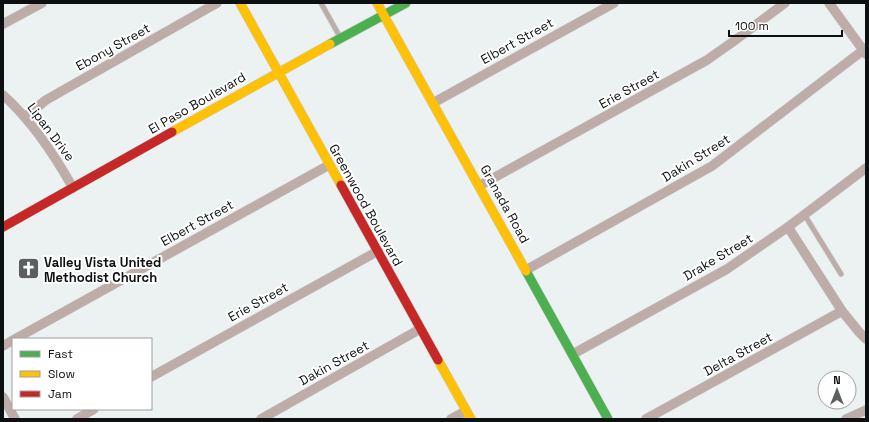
<svg xmlns="http://www.w3.org/2000/svg" width="869" height="422" font-family="'Space Grotesk',sans-serif">
<rect width="100%" height="100%" fill="#ecf1f1"/>
<g fill="none" stroke-linecap="round" stroke-linejoin="round">
<defs>
<g id="lane">
<path d="M321,3L340,37"/>
<path d="M804,214L841,274"/>
</g>
<g id="street">
<path d="M829,3L866,54"/>
<path d="M3,24L42,3"/>
<path d="M3,95C32,121 54,154 73,188"/>
<path d="M433,103L614,3"/>
<path d="M25,117L46,100L217,3"/>
<path d="M479,186L707,60L734,41L785,3"/>
<path d="M788,227L842,311L859,332L866,339"/>
<path d="M526,270L712,166L866,48"/>
<path d="M15,339L329,165"/>
<path d="M3,346L13,340"/>
<path d="M573,354L727,269L788,227L866,168"/>
<path d="M151,377L378,251"/>
<path d="M3,397L15,419"/>
<path d="M77,419L94,409"/>
<path d="M261,419L420,329"/>
<path d="M451,419L466,411"/>
<path d="M646,419L842,311"/>
<path d="M846,419L866,410"/>
</g>
<g id="fast">
<path d="M330,44L406,3"/>
<path d="M526,271L608,419"/>
</g>
<g id="slow">
<path d="M240,3L341,185"/>
<path d="M377,3L526,271"/>
<path d="M172,132L330,44"/>
<path d="M438,360L471,419"/>
</g>
<g id="jam">
<path d="M341,185L438,360"/>
<path d="M3,227L172,132"/>
</g>
</defs>
<!-- lane casing -->
<use href="#lane" stroke="#c9cccc" stroke-width="6"/>
<!-- street casing -->
<use href="#street" stroke="#c9cccc" stroke-width="10"/>
<!-- fast casing -->
<use href="#fast" stroke="#c9cccc" stroke-width="10"/>
<!-- slow casing -->
<use href="#slow" stroke="#c9cccc" stroke-width="10"/>
<!-- jam casing -->
<use href="#jam" stroke="#c9cccc" stroke-width="10"/>
<!-- lane -->
<use href="#lane" stroke="#bdaca7" stroke-width="4.5"/>
<!-- street -->
<use href="#street" stroke="#bdaca7" stroke-width="9"/>
<!-- fast -->
<use href="#fast" stroke="#4caf50" stroke-width="9"/>
<!-- slow -->
<use href="#slow" stroke="#ffc107" stroke-width="9"/>
<!-- jam -->
<use href="#jam" stroke="#c62828" stroke-width="9"/>
</g>
<!-- icons -->
<defs>
<symbol id="church-square" viewBox="-11 -11 22 22"><rect x="-9" y="-9" width="18" height="18" rx="4" fill="#5b5f5f" stroke="#fff"/><path d="M-1.2-6h2.4v3.5h3.3v2.4h-3.3V6h-2.4V-.1h-3.3v-2.4h3.3Z" fill="#fff"/></symbol>
</defs>
<g fill-rule="evenodd">
<use href="#church-square" x="16" y="256" width="25" height="25"/>
</g>
<g text-anchor="middle" dominant-baseline="central" stroke-width="4" stroke-linejoin="round" paint-order="stroke">
<!-- street labels -->
<g font-size="13" fill="#0d1010" stroke="#fff">
<text transform="translate(517 41) rotate(-29)">Elbert Street</text>
<text transform="translate(113 47) rotate(-29)">Ebony Street</text>
<text transform="translate(629 89) rotate(-29)">Erie Street</text>
<text transform="translate(197 103) rotate(-30)">El Paso Boulevard</text>
<text transform="translate(51 132) rotate(53)">Lipan Drive</text>
<text transform="translate(696 158) rotate(-32)">Dakin Street</text>
<text transform="translate(505 204) rotate(61)">Granada Road</text>
<text transform="translate(366 205) rotate(61)">Greenwood Boulevard</text>
<text transform="translate(197 223) rotate(-29)">Elbert Street</text>
<text transform="translate(718 257) rotate(-31)">Drake Street</text>
<text transform="translate(258 302) rotate(-29)">Erie Street</text>
<text transform="translate(738 354) rotate(-29)">Delta Street</text>
<text transform="translate(334 363) rotate(-29)">Dakin Street</text>
</g>
<!-- poi labels -->
<g font-size="13" font-weight="bold" fill="#0d1010" stroke="#fff" text-anchor="start">
<text x="44" y="262">Valley Vista United<tspan x="44" dy="15">Methodist Church</tspan></text>
</g>
</g>
<!-- border -->
<rect width="869" height="422" fill="none" stroke="#0d1010" stroke-width="8"/>
<!-- legend -->
<rect x="12" y="338" width="140" height="72" fill="#ffffff" stroke="#9e9f9f"/>
<rect x="20" y="351" width="20" height="6" fill="#4caf50" stroke="#9e9f9f"/>
<text x="48" y="358" font-size="12" fill="#0d1010">Fast</text>
<rect x="20" y="371" width="20" height="6" fill="#ffc107" stroke="#9e9f9f"/>
<text x="48" y="378" font-size="12" fill="#0d1010">Slow</text>
<rect x="20" y="391" width="20" height="6" fill="#c62828" stroke="#9e9f9f"/>
<text x="48" y="398" font-size="12" fill="#0d1010">Jam</text>
<!-- north arrow -->
<g transform="translate(837 390)"><circle r="19" fill="#ffffff" stroke="#9e9f9f"/>
<path d="M0-3L7 15L0 10L-7 15Z" fill="#5b5f5f"/>
<text y="-6" font-size="11" font-weight="bold" text-anchor="middle" fill="#0d1010">N</text>
</g>
<!-- scale -->
<path d="M729 30v6h113v-6" fill="none" stroke="#0d1010" stroke-width="2"/>
<text x="735" y="30" font-size="12" fill="#0d1010" stroke="#ffffff" stroke-width="3" paint-order="stroke">100 m</text>
</svg>
